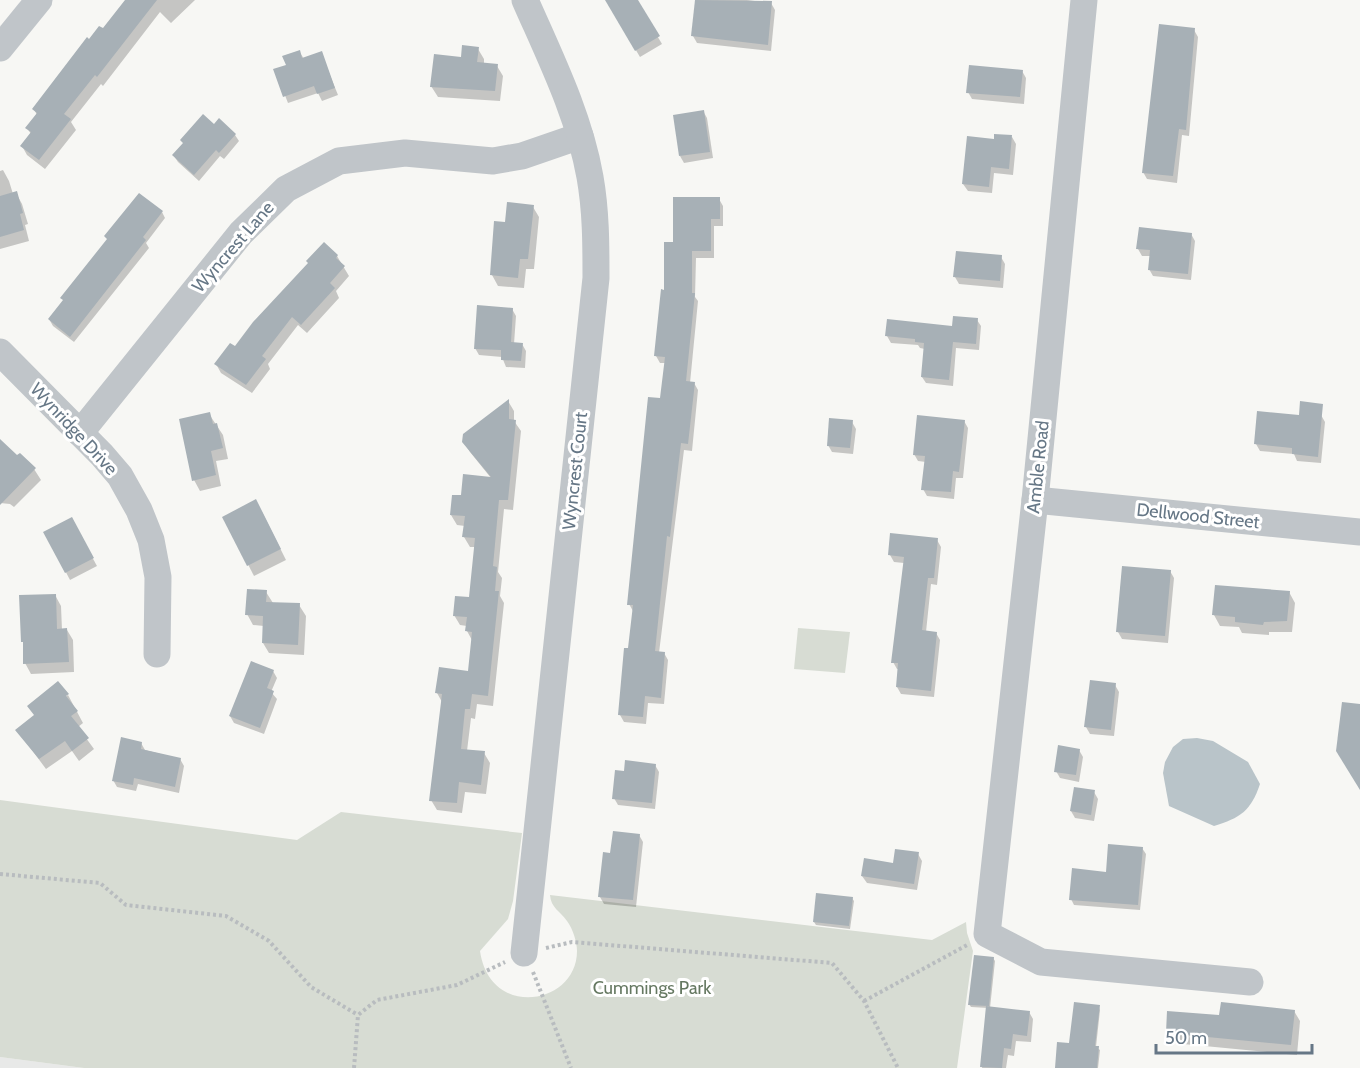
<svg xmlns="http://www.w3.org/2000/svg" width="1360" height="1068" font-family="Cabin,sans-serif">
<rect width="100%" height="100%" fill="#f7f7f4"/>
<!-- built -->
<path fill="#e8e9e8" d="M0,1057L84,1068H0Z"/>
<!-- green -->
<g fill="#d7dcd3">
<path d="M798,628L850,632L845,673L794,669Z"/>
<path d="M0,800L297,840L341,812L522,833L513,901L508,919L480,951C490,1020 577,1005 577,951C577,942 573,929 567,921C560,911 551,908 550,895L932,940L966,922L967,933L973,951L957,1068H84L0,1057Z"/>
</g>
<!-- water -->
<path fill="#b9c4c9" d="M1197,738L1213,741L1248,762L1260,784C1251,811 1240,818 1214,826L1169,806L1163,773L1165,762L1173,747L1183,739Z"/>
<!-- shadow -->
<g fill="#0003">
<path d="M127,0H195L171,23L160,12L103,86L101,84L71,122L76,130L45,169L27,155L22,146L31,134L27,128L37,115L34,109L89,41L103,31Z"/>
<path d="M606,0H636L662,44L640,57Z"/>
<path d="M697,0H747L771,3L775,10L771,51L697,43L693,36Z"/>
<path d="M1194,30L1198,37L1189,136L1182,135L1177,183L1147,179L1143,172Z"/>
<path d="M478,49L484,59V64L497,66L503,76L500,101L438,97L431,86Z"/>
<path d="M299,51L304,59L321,53L338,95L322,101L318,93L288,103L275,70L288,66Z"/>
<path d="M1022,71L1026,78L1024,104L972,99L968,92Z"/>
<path d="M703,111L707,118L713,158L684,163L680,156Z"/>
<path d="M214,126L235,135L239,141L224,159L220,156L199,181L178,162L174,156Z"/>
<path d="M1012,137L1016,144L1013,175L994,173L992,193L968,191L963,184L995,141Z"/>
<path d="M3,170L9,181L13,194L16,193L22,204L28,224L25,225L29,241L0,249V171Z"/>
<path d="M719,199L723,206V226H714V258H696L695,297L698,301L690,383H694L698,390L692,451L684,450L659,653H664L668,660L664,704L648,703L646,724L624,722L620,715L630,650L633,611L629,604L662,400L665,363H660L656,356L666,291L675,244Z"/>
<path d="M533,207L539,217L534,269H526L524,288L498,286L492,275L506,223Z"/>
<path d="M162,212L165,218L146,243L149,248L74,342L53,326L49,319L64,301Z"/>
<path d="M1191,234L1195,241L1191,280L1153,276L1149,269L1150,256H1142L1138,249Z"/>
<path d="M337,256L349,276L336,291L339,298L307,333L298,325L268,364L270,369L252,393L221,373L216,364L235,348L310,264Z"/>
<path d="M1001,257L1005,264L1003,288L959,284L955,277Z"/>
<path d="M512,309L516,316L514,344H522L526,351L525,368L506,367L502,357L479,355L475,348Z"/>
<path d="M977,320L981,326L979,350L956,348L953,386L926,383L922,377L925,349L920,348L918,345L891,343L887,336L953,327Z"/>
<path d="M508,401L514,411V421L521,431L513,510L504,509L498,572L502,578L500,596L504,603L493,706L477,704L475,719L471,718L467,751L484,753L490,763L486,794L465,792L462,813L437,810L431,800L442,702L437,693L470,673L473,642L467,631V626L460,625L454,615L471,599L475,547H470L464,537L465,526L457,525L451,515L463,497L491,478L470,452L464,442Z"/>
<path d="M209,414L223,435L228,459L216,461L221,486L200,491L194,480Z"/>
<path d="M1321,415L1325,422L1321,463L1297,461L1294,454L1260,451L1256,444L1300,417Z"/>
<path d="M964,421L968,428L963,478H956L954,499L927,496L923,489L926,462L918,461L914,454Z"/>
<path d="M852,422L856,429L853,454L832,452L828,445Z"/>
<path d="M0,441L17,457L34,469L41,480L14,507L10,504L0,503Z"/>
<path d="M262,512L286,560L254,576L224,518Z"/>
<path d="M71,519L97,566L70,580L45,532Z"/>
<path d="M937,540L941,547L937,585L931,584L926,632L936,633L940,640L934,697L901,694L897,687L899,669H897L893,662L904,563L894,562L890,555Z"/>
<path d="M1170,571L1174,578L1168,643L1122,639L1118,632Z"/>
<path d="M266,592L273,603L299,605L306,616L304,655L269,653L263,643L264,626L253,625L247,614Z"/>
<path d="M1289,592L1295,603L1292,632H1269V635L1242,633L1239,627L1220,626L1214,615Z"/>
<path d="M55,595L61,606L62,630H67L73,640L74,672L31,674L25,663Z"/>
<path d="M273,671L277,678L271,692L277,699L264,734L234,723L230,716Z"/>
<path d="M1115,685L1119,692L1114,736L1090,734L1086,727Z"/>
<path d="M68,695L83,723L78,727L94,749L79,761L72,751L46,769L17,730Z"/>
<path d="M141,743L145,750L180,759L184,766L179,793L138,784L136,791L117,787L113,780Z"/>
<path d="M1079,750L1083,757L1079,782L1060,778L1056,771Z"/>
<path d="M655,765L659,772L655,809L618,805L614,798Z"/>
<path d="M1094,792L1098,799L1094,821L1075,818L1071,811Z"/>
<path d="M639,835L643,842L636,907L604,904L600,897L612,855Z"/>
<path d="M1142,848L1146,854L1140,910L1074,905L1071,899Z"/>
<path d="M918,854L922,861L917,890L867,883L862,876L894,865Z"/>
<path d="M852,898L854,901L850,929L816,925L814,922Z"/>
<path d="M993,958L995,961L990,1008L1029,1012L1033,1019L1031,1042L1016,1041L1014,1056L1008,1055L1006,1068H982L988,1008L971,1007L969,1004Z"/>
<path d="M1099,1007L1100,1010L1096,1047L1100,1050L1098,1068H1056Z"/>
<path d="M1294,1011L1300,1021L1297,1055L1173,1043L1167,1033L1221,1017Z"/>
</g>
<!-- building -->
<g fill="#a7b0b6">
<path d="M125,0H157L97,77L95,75L64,114L71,119L39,160L20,146L31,132L25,128L37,113L32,109L87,37L89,39L99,26L103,28Z"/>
<path d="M605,0H638L660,36L635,51Z"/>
<path d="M695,0L772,1L768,45L691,36Z"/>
<path d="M1159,24L1195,28L1186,130L1179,129L1173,176L1142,173Z"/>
<path d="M462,45L479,47L477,62L498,64L495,91L430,87L434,54L461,57Z"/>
<path d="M300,50L302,58L322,51L335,88L317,94L314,86L283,97L273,69L286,65L282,56Z"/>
<path d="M969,65L1023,70L1020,97L966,93Z"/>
<path d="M704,110L710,152L679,156L673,115Z"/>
<path d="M203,114L214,124L219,118L236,134L219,153L216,150L194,175L172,155L183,143L180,140Z"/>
<path d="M994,134L1012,135L1009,169L991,167L989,187L962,184L967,136L994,139Z"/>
<path d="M17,191L23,213L20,214L24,230L0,237V196Z"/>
<path d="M139,193L163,211L143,237L146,240L70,337L48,319L63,300L60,298L107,239L104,236Z"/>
<path d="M673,197H720V219H711V251H692V293H695L686,381L695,382L688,444L681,443L670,537L667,536L655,651L665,652L661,698L645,696L643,717L618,715L624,648H628L633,605H627L648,397L660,398L665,357L654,356L661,289L664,290V242H673Z"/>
<path d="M507,202L534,205L528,259H520L518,278L490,275L494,221L505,222Z"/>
<path d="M1139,227L1192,233L1188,274L1148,270L1150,250L1136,249Z"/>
<path d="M324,242L338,255L336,258L345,266L330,283L335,288L301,325L292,317L262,356L266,359L246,385L214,364L230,343L235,346L253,322L308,263L306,261Z"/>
<path d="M956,251L1002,255L1000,281L953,277Z"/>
<path d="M477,305L513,308L511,342L523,343L521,361L501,360V350L474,349Z"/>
<path d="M953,316L978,318L976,344L953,342L949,380L921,377L924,343L915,342V339L885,336L887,319L952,326Z"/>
<path d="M509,399V419L516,420L508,500H499L493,566L497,567L495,591H499L488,696L472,694L470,709H465L461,749L485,751L481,785L459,782L457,803L429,801L442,694L435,693L439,667L468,671L472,632L465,631L467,617L453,616L455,596L469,597L475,538L462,537L465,516L450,515L452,495H461L463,474L491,477L462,442L463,434Z"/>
<path d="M1300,401L1323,404L1318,457L1292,454V448L1254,444L1257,411L1299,415Z"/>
<path d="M210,412L213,424L217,423L223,448L211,451L216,475L192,481L179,419Z"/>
<path d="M917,415L965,420L959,472L953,471L951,492L921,490L925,456L913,455Z"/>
<path d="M829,418L853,420L850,448L827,446Z"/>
<path d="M0,439L17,455L20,453L36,468L0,505Z"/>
<path d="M256,499L281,549L247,566L222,517Z"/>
<path d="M72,517L94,558L65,573L43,532Z"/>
<path d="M890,533L938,538L934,578H928L922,630L937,632L931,691L896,687L898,663H891L904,557L888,555Z"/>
<path d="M1122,566L1171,570L1165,636L1116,632Z"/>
<path d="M1215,585L1290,591L1287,621L1264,622L1263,625L1235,622V617L1212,615Z"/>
<path d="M247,589L267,590L266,602L300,603L298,645L262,643L263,616L245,615Z"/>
<path d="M56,594L57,629L67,628L69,662L23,664V642H21L19,595Z"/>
<path d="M251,661L274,670L267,688L274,691L260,728L229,716Z"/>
<path d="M1090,680L1116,683L1111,730L1084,727Z"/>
<path d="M58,681L69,694L66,696L78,711L71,716L89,738L72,751L65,741L39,759L15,730L34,715L27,706Z"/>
<path d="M1342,702L1360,704V790L1336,751Z"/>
<path d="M121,737L142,742L141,749L181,758L175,787L134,778L133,785L112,781Z"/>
<path d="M1058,745L1080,749L1076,775L1054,772Z"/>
<path d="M625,760L656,764L652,803L612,799L615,770L624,771Z"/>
<path d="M1074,787L1095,790L1091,815L1070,811Z"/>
<path d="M613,831L640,834L633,900L598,897L603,852L610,853Z"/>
<path d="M1108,844L1143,847L1138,905L1069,900L1072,868L1106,872Z"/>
<path d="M895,849L919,852L914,884L861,876L864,858L893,863Z"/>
<path d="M816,893L853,897L849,926L813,922Z"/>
<path d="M974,955L994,957L989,1006L968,1005Z"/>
<path d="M1074,1002L1100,1005L1095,1046H1099L1097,1068H1055L1057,1042L1069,1043Z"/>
<path d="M1221,1002L1295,1010L1291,1045L1166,1033L1167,1011L1219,1015Z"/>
<path d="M986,1006L1030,1011L1027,1036L1013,1034L1011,1049L1004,1048L1002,1068L980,1067Z"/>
</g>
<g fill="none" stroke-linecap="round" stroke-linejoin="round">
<!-- path -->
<g stroke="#b8bcbf" stroke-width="4" stroke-dasharray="3 3" stroke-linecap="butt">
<path d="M0,874L100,883L126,905L226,916L269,941L311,987L358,1015"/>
<path d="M546,948L572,942L832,963L864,1001L898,1068"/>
<path d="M533,972L571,1068"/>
<path d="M864,1001L969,944"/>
<path d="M354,1068L358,1015L377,1000L457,985L505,962"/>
</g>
<!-- minor -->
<g stroke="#c0c5c9" stroke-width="27">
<path d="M1084,0L1035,500L987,934L1041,962L1250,982"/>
<path d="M0,48L39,0"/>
<path d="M0,352L102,455L120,476L139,510L151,540L158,577L157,654"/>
<path d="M80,433L241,233L286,189L339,161L405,153L493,161L522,156L580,136"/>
<path d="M1035,500L1360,532"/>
<path d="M524,953L596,278C596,244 596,211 590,177C579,115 550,57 525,0"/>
</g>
</g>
<g text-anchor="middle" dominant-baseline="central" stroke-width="6" stroke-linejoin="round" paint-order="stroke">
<!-- street labels -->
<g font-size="18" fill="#667786" stroke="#fff">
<text transform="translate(233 247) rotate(-49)">Wyncrest Lane</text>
<text transform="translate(74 429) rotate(47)">Wynridge Drive</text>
<text transform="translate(1038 467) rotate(-84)">Amble Road</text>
<text transform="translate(575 471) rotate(-84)">Wyncrest Court</text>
<text transform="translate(1198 516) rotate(6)">Dellwood Street</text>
</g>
<!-- park labels -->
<g font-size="18" fill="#657861" stroke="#fff">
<text x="652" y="988">Cummings Park</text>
</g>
</g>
<!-- scale -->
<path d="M1156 1044v9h156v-9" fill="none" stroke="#667786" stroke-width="3"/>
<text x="1165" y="1044" font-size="18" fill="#667786" stroke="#ffffff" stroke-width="4.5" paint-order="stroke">50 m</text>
</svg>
